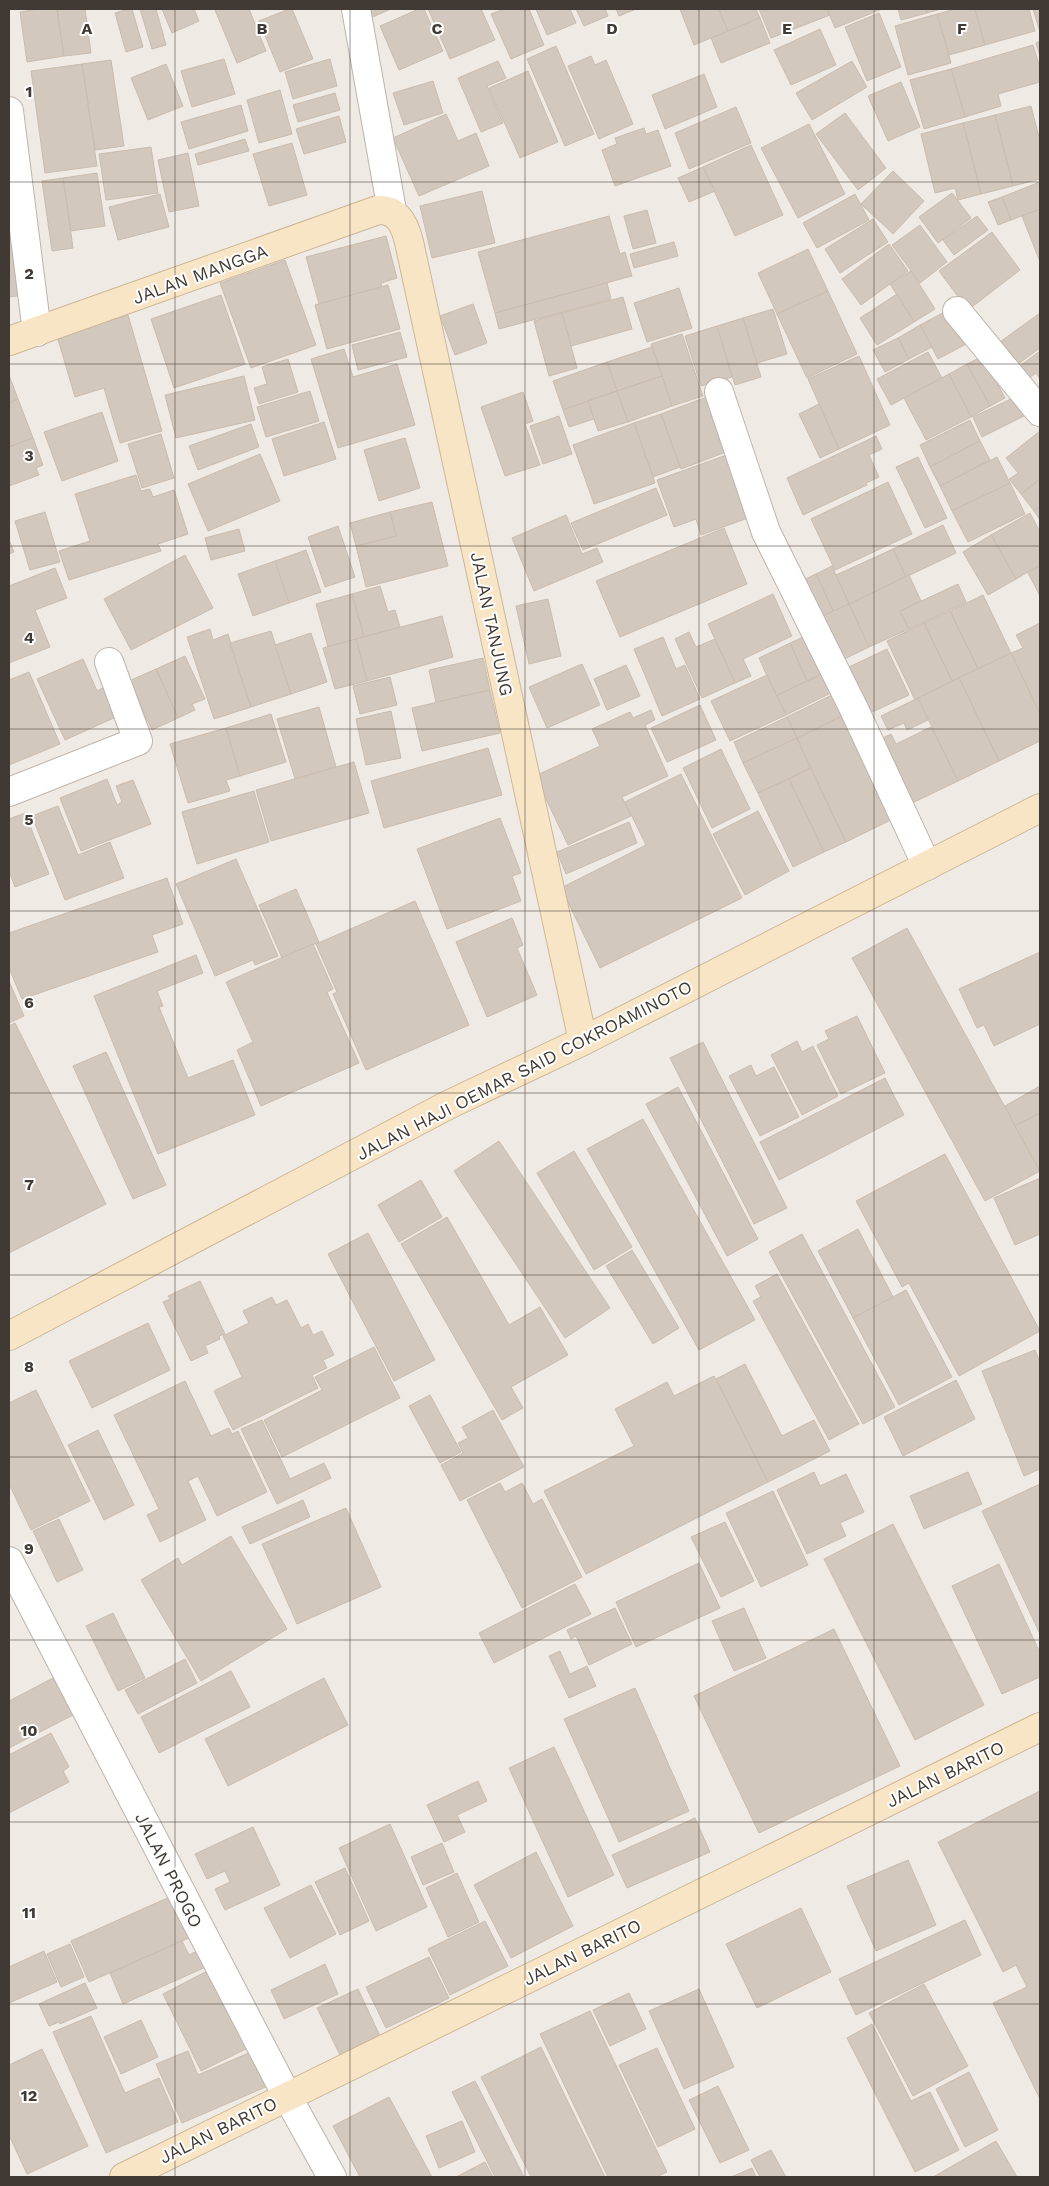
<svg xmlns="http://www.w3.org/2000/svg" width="1049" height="2186" font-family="'Work Sans',sans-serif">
<rect width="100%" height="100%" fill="#f0eae4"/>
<!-- building -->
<g fill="#d3c8bd" stroke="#cabcae">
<path d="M39,9H57L64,56L27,62L20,12Z"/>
<path d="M57,9H85L91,53L64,56Z"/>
<path d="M128,9H132L143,47L126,52L115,13Z"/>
<path d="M140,9H156L166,45L152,49Z"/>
<path d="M162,9H194L199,21L172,33Z"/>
<path d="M219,9H249L266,51L237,63L215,10Z"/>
<path d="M289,9H292L313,59L280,72L259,21Z"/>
<path d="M364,9H391L368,19Z"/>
<path d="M419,9H424L443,51L399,70L380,26Z"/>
<path d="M428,9H481L495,40L450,59Z"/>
<path d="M504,9H529L544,45L511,59L491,14Z"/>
<path d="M536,9H570L576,23L547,35Z"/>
<path d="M576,9H605L608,16L584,26Z"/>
<path d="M616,9H636L619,16Z"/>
<path d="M680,9H719L728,31L694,45Z"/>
<path d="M719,9H756L760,18L728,31Z"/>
<path d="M759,9H827L830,15L771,38Z"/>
<path d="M827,9H882L835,28Z"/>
<path d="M898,9H926L927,13L901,20Z"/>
<path d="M926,9H941L927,13Z"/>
<path d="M956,9H975L985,45L949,55L937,14Z"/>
<path d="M975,9H1029L1035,31L985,45Z"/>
<path d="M1033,9H1040V32Z"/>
<path d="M879,13L901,67L867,81L845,27Z"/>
<path d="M937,14L951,63L908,75L895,26Z"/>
<path d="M760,18L770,43L721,63L711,38Z"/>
<path d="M820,29L836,65L791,85L774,50Z"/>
<path d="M1040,41V56L1036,43Z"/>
<path d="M1033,45L1040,68V82L998,94L1001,106L965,117L951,69Z"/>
<path d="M556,46L594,134L565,146L527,59Z"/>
<path d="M591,56L595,65L606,60L633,124L599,139L568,66Z"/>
<path d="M224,59L235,94L192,107L181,71Z"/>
<path d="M330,59L337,86L293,99L285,72Z"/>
<path d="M111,60L124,146L95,150L82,64Z"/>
<path d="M498,61L506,78L487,86L503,123L481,132L458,78Z"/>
<path d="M852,61L867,87L812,120L796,93Z"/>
<path d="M82,64L97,166L45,173L31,71Z"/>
<path d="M166,64L183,106L148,120L131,78Z"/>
<path d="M951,69L965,117L924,129L910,80Z"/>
<path d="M528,71L558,142L520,158L489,88Z"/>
<path d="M704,74L717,107L665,129L652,95Z"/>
<path d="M433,81L443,113L404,125L393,93Z"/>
<path d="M901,82L920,127L888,141L868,96Z"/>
<path d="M280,90L292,134L259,143L247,100Z"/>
<path d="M335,93L340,110L298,122L293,105Z"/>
<path d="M241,105L248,131L189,149L181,122Z"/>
<path d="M1031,106L1040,141V179L1013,186L995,115Z"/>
<path d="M736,107L751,143L689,169L675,133Z"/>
<path d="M845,113L886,168L858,190L816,134Z"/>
<path d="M446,114L458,141L476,133L489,166L419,196L393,138Z"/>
<path d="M995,115L1013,186L981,194L963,123Z"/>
<path d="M339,116L346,142L304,154L296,129Z"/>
<path d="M963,123L981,194L958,200L955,188L935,193L921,134Z"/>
<path d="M809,124L845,194L798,218L761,148Z"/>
<path d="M644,128L646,134L658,130L671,166L615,186L602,150L617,144L615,138Z"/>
<path d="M245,139L249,151L198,165L195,154Z"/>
<path d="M292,143L307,195L269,206L253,154Z"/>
<path d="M751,145L783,215L735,236L703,167Z"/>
<path d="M151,147L158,193L106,200L99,154Z"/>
<path d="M188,153L199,206L169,212L158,160Z"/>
<path d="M703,167L715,191L689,202L678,178Z"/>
<path d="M893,171L924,201L893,234L861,204Z"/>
<path d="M97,173L105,226L71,231L63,178Z"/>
<path d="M63,178L73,248L52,251L42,181Z"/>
<path d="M1040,182V209L1011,220L1002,197Z"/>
<path d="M482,191L495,243L432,258L420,206Z"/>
<path d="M952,193L971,218L938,243L919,217Z"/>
<path d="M160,194L169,227L118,240L109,207Z"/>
<path d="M855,194L869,220L817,248L803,223Z"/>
<path d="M1002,197L1011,220L998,225L988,202Z"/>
<path d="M1040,209V262L1022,216Z"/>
<path d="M647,210L656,243L633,249L624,216Z"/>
<path d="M9,216L24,295L9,297Z"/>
<path d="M609,216L620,254L625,252L632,276L495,313L478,252Z"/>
<path d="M977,216L988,230L954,255L943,240Z"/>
<path d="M873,219L888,242L840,273L825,249Z"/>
<path d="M920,225L947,262L920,283L892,245Z"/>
<path d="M992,232L1020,270L968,310L939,271Z"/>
<path d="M386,236L397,278L381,283L382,287L319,304L306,257Z"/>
<path d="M674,242L678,256L634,268L630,254Z"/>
<path d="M889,244L908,271L861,305L842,279Z"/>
<path d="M808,249L828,291L777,314L758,273Z"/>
<path d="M285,260L316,345L251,368L220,283Z"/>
<path d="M911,271L935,309L914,322L890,284Z"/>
<path d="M607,283L611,299L499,329L495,313Z"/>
<path d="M388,285L400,329L327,349L315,305Z"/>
<path d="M679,288L692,328L647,342L634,303Z"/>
<path d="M828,291L857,354L807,378L777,314Z"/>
<path d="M897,294L914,322L877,345L860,318Z"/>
<path d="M221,295L245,364L174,388L151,319Z"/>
<path d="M623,297L632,329L571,346L562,313Z"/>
<path d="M473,304L487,343L455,355L440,316Z"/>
<path d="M952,308L970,342L938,359L920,325Z"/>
<path d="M773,309L787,354L757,363L743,318Z"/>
<path d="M562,313L577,368L549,376L534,321Z"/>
<path d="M1040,313V348L1014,367L997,344Z"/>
<path d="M128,315L162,431L120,443L104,388L75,397L57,336Z"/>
<path d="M743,318L761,377L735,385L717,326Z"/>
<path d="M920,325L932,347L909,359L898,338Z"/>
<path d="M717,326L732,377L701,386L685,336Z"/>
<path d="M400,332L407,357L358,370L352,345Z"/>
<path d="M682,334L703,396L672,406L651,344Z"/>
<path d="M898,338L909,359L885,372L873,350Z"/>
<path d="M652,347L662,376L617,391L607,362Z"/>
<path d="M344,349L353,377L397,364L415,425L338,448L311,359Z"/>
<path d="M1040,351V379L1036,373L1026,380L1017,368Z"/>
<path d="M928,352L942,378L891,405L877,379Z"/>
<path d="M859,356L890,425L839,449L808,379Z"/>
<path d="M983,356L1005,398L990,406L967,364Z"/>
<path d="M288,359L298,392L259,404L254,388L267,384L262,367Z"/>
<path d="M607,362L617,391L563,410L553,381Z"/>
<path d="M967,364L990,406L971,417L949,374Z"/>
<path d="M949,374L971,417L926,440L904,398Z"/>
<path d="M9,375L18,399L9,403Z"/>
<path d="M244,376L255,420L176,438L165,395Z"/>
<path d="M662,376L672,406L628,422L617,391Z"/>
<path d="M310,391L319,421L266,437L257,407Z"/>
<path d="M617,391L628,422L598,431L588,401Z"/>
<path d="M523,392L533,421L525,424L540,465L505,476L481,407Z"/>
<path d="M1019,395L1028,414L982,437L973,417Z"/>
<path d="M707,397L726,452L681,469L661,414Z"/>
<path d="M18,399L33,438L9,447V403Z"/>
<path d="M588,401L594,419L569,427L563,410Z"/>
<path d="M819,404L839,449L820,458L799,414Z"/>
<path d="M102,412L118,461L62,481L44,432Z"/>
<path d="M661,414L680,467L653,477L634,423Z"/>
<path d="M559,416L572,454L543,464L530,426Z"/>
<path d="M970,420L980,441L930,467L920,445Z"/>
<path d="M324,422L336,459L284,476L272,439Z"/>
<path d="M634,423L655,483L594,504L573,445Z"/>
<path d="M251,424L259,447L198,470L189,446Z"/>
<path d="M1040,431V479L1021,494L1009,479L1018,473L1006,458Z"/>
<path d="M161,434L174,478L142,488L128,444Z"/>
<path d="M876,436L882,449L869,455L879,477L866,483L867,485L803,515L787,478Z"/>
<path d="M33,438L43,465L36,468L39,475L9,486V447Z"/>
<path d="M405,438L420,488L379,501L364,450Z"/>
<path d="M980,441L990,460L940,486L930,467Z"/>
<path d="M735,452L759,514L701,535L696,519L674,527L657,480Z"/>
<path d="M260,454L280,501L208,531L188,484Z"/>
<path d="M918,457L947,518L925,528L896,467Z"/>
<path d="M997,457L1010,483L952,511L940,486Z"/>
<path d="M136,475L141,491L150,489L153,497L174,490L188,534L158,544L161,551L69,580L59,551L90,541L75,494Z"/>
<path d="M1040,479V506L1034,511L1021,494Z"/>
<path d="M888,482L912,534L835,570L811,519Z"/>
<path d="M1010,483L1025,514L968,542L952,511Z"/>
<path d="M656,488L667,515L583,550L571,523Z"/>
<path d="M432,502L448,566L366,587L356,546L396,536L390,512Z"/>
<path d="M1040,506V520L1034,511Z"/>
<path d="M45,512L60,562L30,570L15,521Z"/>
<path d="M390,512L396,536L356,546L350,523Z"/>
<path d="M1030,513L1040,532V565L1016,579L991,535Z"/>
<path d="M566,515L582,554L597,548L603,562L534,591L512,538Z"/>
<path d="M943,525L956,553L906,577L893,549Z"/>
<path d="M338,526L355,577L325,587L308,537Z"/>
<path d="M724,528L747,584L620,637L596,581Z"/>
<path d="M239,529L245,551L211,560L205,538Z"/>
<path d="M991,535L1016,579L988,595L963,552Z"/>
<path d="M9,540L14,552L9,554Z"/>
<path d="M893,549L906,577L849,604L836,575Z"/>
<path d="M306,550L321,592L289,603L275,561Z"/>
<path d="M185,555L213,608L131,650L104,599Z"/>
<path d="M275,561L289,603L253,616L238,574Z"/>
<path d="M832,566L849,604L833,611L816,574Z"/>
<path d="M1040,566V596L1028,573Z"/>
<path d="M55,568L67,598L35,610L50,647L9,663V586Z"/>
<path d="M816,574L833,611L814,620L797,583Z"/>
<path d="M909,575L921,601L900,611L909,629L869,647L849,604Z"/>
<path d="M958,584L966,602L909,629L900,611Z"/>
<path d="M380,586L388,612L395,610L400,627L364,637L352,594Z"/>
<path d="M352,594L364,637L328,647L316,604Z"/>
<path d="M773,594L792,636L743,659L751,676L735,683L708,624Z"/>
<path d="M983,595L1011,653L978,669L950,611Z"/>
<path d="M548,599L561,656L529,664L516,606Z"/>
<path d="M849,604L869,647L834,664L814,620Z"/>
<path d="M950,611L978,669L952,681L924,623Z"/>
<path d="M442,616L453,657L367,681L356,639Z"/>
<path d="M924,623L952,681L915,700L887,641Z"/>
<path d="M1040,623V714L1011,653L1023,648L1016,635Z"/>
<path d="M210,629L213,640L228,634L251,707L214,719L187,637Z"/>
<path d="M271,631L291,694L251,707L230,643Z"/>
<path d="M689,632L696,647L715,639L735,683L702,698L675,639Z"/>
<path d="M311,633L327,682L291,694L275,645Z"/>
<path d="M810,634L828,671L807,681L790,643Z"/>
<path d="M663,637L676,669L685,665L700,699L662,716L634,649Z"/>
<path d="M356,639L367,681L335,689L323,648Z"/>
<path d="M790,643L807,681L776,696L759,658Z"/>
<path d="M887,649L909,695L870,713L849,667Z"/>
<path d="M1011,653L1040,714V741L999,761L959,678Z"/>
<path d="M185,656L205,699L192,704L195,710L178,718L156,669Z"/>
<path d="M483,658L490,690L436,702L429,670Z"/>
<path d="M83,659L97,691L103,688L116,717L65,740L37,679Z"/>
<path d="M582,664L600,705L547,728L529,687Z"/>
<path d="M626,665L640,696L607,710L594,679Z"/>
<path d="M156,669L178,718L152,730L129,681Z"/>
<path d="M828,671L837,690L786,715L776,696Z"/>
<path d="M29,672L60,744L9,765V680Z"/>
<path d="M767,675L786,715L730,741L711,701Z"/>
<path d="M390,677L397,705L360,714L353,686Z"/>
<path d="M959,678L999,761L958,781L918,698Z"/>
<path d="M490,690L500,733L422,751L412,708Z"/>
<path d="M838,692L848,713L797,738L787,717Z"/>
<path d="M918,698L928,720L907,730L904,723L888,730L881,716Z"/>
<path d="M700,705L716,740L667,762L651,728Z"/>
<path d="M319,707L336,767L295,779L277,719Z"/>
<path d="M651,710L655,720L645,725L668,776L622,797L631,816L568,845L535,776L600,746L592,729L630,712L633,718Z"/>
<path d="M391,711L401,758L366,765L356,719Z"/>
<path d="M848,713L897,817L846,842L797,738Z"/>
<path d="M271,714L286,762L240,776L226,728Z"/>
<path d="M787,717L797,738L743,763L734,742Z"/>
<path d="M931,727L958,781L910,804L879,740L891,734L896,744Z"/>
<path d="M226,728L240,776L226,780L230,791L188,803L170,744Z"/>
<path d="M797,738L810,768L758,793L743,763Z"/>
<path d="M488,748L502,795L384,828L371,781Z"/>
<path d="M721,749L750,809L712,828L683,768Z"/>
<path d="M354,762L369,813L271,841L256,790Z"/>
<path d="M810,768L846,842L824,852L789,779Z"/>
<path d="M681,774L742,898L600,968L561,888L646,845L625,802Z"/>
<path d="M107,779L117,805L122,802L116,786L133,780L151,824L81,851L60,798Z"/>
<path d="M789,779L824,852L793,867L758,793Z"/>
<path d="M254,791L269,842L197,864L182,812Z"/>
<path d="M58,806L78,855L110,842L124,878L65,900L32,816Z"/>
<path d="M758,811L789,871L745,895L713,834Z"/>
<path d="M25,813L49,874L15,887L9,871V819Z"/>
<path d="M500,818L521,873L512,876L521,901L447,929L417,849Z"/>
<path d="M629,822L637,843L566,874L557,852Z"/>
<path d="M236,859L278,956L255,965L253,960L215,976L176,884Z"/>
<path d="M167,878L183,924L152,935L158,952L22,999L9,968V933Z"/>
<path d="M296,889L319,942L282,958L259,905Z"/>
<path d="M415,901L469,1025L366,1070L333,994L337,992L316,944Z"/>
<path d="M512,918L523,945L517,948L537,995L487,1017L456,942Z"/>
<path d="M907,928L1040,1171L985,1201L852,958Z"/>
<path d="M313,944L333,989L327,992L359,1063L261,1106L237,1050L253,1042L226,982Z"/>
<path d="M1040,952V1024L994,1046L984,1025L977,1028L959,989Z"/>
<path d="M196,955L203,973L157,991L163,1006L159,1007L188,1078L233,1060L255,1115L158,1154L94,996Z"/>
<path d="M9,981L24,1016L9,1023Z"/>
<path d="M857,1016L885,1073L841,1094L817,1045L829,1039L825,1031Z"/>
<path d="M15,1023L106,1204L9,1253V1026Z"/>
<path d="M797,1041L802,1052L813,1046L838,1096L802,1115L771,1055Z"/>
<path d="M703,1042L787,1208L754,1224L670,1058Z"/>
<path d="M106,1052L166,1185L133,1199L73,1066Z"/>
<path d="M751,1065L756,1076L774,1067L799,1117L760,1136L729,1076Z"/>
<path d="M885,1078L904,1115L779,1180L760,1142Z"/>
<path d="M1040,1086V1113L1015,1126L1005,1106Z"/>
<path d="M678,1087L758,1239L727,1256L646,1104Z"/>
<path d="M1040,1113V1171L1015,1126Z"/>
<path d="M643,1119L755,1320L699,1350L587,1149Z"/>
<path d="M499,1141L610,1308L565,1338L454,1171Z"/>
<path d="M574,1151L632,1247L594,1270L537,1173Z"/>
<path d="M945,1154L1040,1331L959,1376L909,1283L902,1287L856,1201Z"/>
<path d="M1040,1178V1234L1015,1245L994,1198Z"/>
<path d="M421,1180L442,1217L399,1242L378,1205Z"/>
<path d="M447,1217L509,1325L540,1307L568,1355L511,1387L523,1408L502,1420L401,1244Z"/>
<path d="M858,1229L893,1297L853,1318L818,1251Z"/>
<path d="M368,1233L435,1360L394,1381L328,1254Z"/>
<path d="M802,1234L895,1407L863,1424L769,1252Z"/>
<path d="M632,1250L679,1328L653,1344L606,1266Z"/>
<path d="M777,1274L859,1424L829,1440L753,1301L761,1297L755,1286Z"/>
<path d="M200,1281L225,1334L219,1336L220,1339L205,1346L208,1353L191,1361L163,1302L170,1299L168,1296Z"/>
<path d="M906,1290L952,1377L899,1405L853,1318Z"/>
<path d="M272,1297L276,1305L287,1300L301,1328L308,1324L313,1335L322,1331L334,1355L323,1360L327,1368L312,1375L318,1388L233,1430L214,1391L242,1377L223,1336L249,1323L243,1311Z"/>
<path d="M148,1323L170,1370L92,1408L69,1361Z"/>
<path d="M374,1347L400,1398L282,1457L264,1420L322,1390L315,1377Z"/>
<path d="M1035,1350L1040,1362V1469L1024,1476L982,1371Z"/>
<path d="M745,1364L782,1436L814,1420L830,1451L768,1482L716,1379Z"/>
<path d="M714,1376L768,1482L586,1574L544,1491L634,1446L615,1409L667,1382L674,1396Z"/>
<path d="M956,1380L975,1419L903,1456L884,1417Z"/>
<path d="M185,1381L211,1436L229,1428L232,1434L238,1431L267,1492L217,1516L198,1476L188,1481L206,1520L160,1542L147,1515L159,1509L114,1415Z"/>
<path d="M36,1390L90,1501L31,1530L9,1484V1403Z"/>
<path d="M430,1395L461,1452L440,1463L409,1406Z"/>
<path d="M493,1410L524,1467L460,1501L441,1465L463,1453L458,1443L468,1438L462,1427Z"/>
<path d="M262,1420L290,1479L324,1463L331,1478L277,1504L241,1429Z"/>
<path d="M98,1430L134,1505L104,1520L68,1445Z"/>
<path d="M814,1472L820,1486L846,1474L864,1512L840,1523L846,1536L807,1554L777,1490Z"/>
<path d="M968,1472L982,1504L924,1529L910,1496Z"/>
<path d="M500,1483L505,1492L522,1483L533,1504L542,1499L582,1577L522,1608L467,1500Z"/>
<path d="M1040,1484V1634L982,1511Z"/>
<path d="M773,1491L808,1565L761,1587L726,1513Z"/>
<path d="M303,1500L310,1517L250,1544L242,1527Z"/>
<path d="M346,1508L381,1587L297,1624L262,1544Z"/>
<path d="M59,1519L83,1570L57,1582L33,1531Z"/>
<path d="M725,1522L754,1581L721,1597L691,1537Z"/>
<path d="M893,1524L984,1705L915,1740L824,1559Z"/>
<path d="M231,1536L287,1629L201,1681L141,1580L178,1558L182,1565Z"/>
<path d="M699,1563L720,1608L636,1647L616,1602Z"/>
<path d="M999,1564L1040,1653V1677L1002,1694L952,1586Z"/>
<path d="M575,1584L591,1614L494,1663L479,1633Z"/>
<path d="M615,1608L632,1644L589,1665L576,1636L571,1639L567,1630Z"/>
<path d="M744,1608L766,1658L734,1671L712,1621Z"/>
<path d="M113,1613L145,1678L118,1691L86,1626Z"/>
<path d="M834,1629L900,1766L759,1833L694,1696Z"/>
<path d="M560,1651L570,1674L587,1666L596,1686L569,1698L549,1656Z"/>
<path d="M185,1659L197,1683L138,1714L125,1690Z"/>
<path d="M231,1671L250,1707L159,1753L141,1717Z"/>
<path d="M55,1677L75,1714L9,1748V1701Z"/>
<path d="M324,1678L348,1725L228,1786L205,1739Z"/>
<path d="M635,1688L689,1811L619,1842L564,1719Z"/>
<path d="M51,1733L69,1767L63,1771L69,1782L9,1813V1755Z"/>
<path d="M554,1747L614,1875L568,1897L509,1768Z"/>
<path d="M478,1781L487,1801L457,1815L465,1832L444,1842L427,1805Z"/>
<path d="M1040,1791V2099L993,2003L1027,1987L1016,1965L1003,1972L938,1842Z"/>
<path d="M695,1818L710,1852L627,1888L612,1855Z"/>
<path d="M390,1824L427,1907L376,1931L339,1848Z"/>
<path d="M253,1827L280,1885L225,1910L215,1889L230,1882L225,1871L207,1879L195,1854Z"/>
<path d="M442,1843L454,1872L423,1885L411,1857Z"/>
<path d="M536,1852L573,1926L511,1958L474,1885Z"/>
<path d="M908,1860L936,1925L876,1951L847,1886Z"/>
<path d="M345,1868L369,1921L340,1935L315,1882Z"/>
<path d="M457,1873L479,1922L448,1937L426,1888Z"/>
<path d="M311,1885L336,1934L290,1958L264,1908Z"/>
<path d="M172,1896L191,1937L89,1982L71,1941Z"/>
<path d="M801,1908L831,1972L757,2008L726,1944Z"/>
<path d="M965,1920L981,1955L856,2015L839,1979Z"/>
<path d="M485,1921L508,1966L450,1995L428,1949Z"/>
<path d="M182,1941L189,1955L201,1949L208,1966L123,2004L110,1973Z"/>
<path d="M70,1944L84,1977L61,1987L47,1954Z"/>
<path d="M44,1951L57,1982L9,2003V1967Z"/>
<path d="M429,1957L449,1998L386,2028L366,1987Z"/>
<path d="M325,1964L338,1994L284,2019L271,1990Z"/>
<path d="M211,1969L250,2047L201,2071L163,1994Z"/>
<path d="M85,1983L97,2008L60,2024L59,2022L49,2026L39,2004Z"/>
<path d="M924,1984L968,2066L913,2096L869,2013Z"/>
<path d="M358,1989L381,2038L341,2057L317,2008Z"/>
<path d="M699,1989L734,2067L684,2089L649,2011Z"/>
<path d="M629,1993L646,2029L610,2046L593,2010Z"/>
<path d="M590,2011L667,2172L656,2177H608L540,2034Z"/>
<path d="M91,2016L125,2093L159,2078L178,2122L106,2153L53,2032Z"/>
<path d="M141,2020L158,2057L121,2074L104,2037Z"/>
<path d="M872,2024L911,2101L930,2092L959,2150L915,2172L847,2038Z"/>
<path d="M541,2047L605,2177H531L481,2077Z"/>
<path d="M657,2048L695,2129L658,2147L619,2065Z"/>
<path d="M42,2049L88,2146L27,2174L9,2135V2065Z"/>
<path d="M188,2051L198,2075L253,2051L268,2086L182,2123L156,2064Z"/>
<path d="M969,2072L998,2130L965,2147L936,2089Z"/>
<path d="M475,2081L524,2177H495L452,2092Z"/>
<path d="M718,2086L749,2150L720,2163L689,2100Z"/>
<path d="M389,2097L432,2177H360L333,2126Z"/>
<path d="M462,2121L475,2152L439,2168L426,2136Z"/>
<path d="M996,2141L1017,2177H933Z"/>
<path d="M771,2150L786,2177H760L751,2160Z"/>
<path d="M485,2162L493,2177H456Z"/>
<path d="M752,2168L756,2177H731Z"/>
</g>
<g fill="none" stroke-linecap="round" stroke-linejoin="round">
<defs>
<g id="street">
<path d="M356,9L392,211"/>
<path d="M9,111L37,332"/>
<path d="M957,311L1040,412"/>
<path d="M719,392L766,532L854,709L927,866"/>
<path d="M9,792L138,741L109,662"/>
<path d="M9,1561L287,2096L332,2177"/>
</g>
<g id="secondary">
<path d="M9,341L378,210C398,209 405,225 409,242L583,1041"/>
<path d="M9,1336L448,1105L583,1041L1040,808"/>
<path d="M124,2177L1040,1727"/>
</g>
</defs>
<!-- street casing -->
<use href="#street" stroke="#bdb4aa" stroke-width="30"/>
<!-- secondary casing -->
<use href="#secondary" stroke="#cbb797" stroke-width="30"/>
<!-- street -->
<use href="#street" stroke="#fff" stroke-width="28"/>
<!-- secondary -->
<use href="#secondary" stroke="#f8e5c5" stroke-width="28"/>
</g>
<!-- grid -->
<path fill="none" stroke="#413a34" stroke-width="1" stroke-opacity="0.55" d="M175,9V2177M350,9V2177M525,9V2177M699,9V2177M874,9V2177M9,182H1040M9,364H1040M9,546H1040M9,729H1040M9,911H1040M9,1093H1040M9,1275H1040M9,1457H1040M9,1640H1040M9,1822H1040M9,2004H1040"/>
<g text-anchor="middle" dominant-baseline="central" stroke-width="4" stroke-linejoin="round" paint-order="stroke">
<!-- street labels -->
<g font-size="18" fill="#413a34" stroke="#fff">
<text transform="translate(200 274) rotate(-20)">JALAN MANGGA</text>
<text transform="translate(492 624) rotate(78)">JALAN TANJUNG</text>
<text transform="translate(524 1070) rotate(-27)">JALAN HAJI OEMAR SAID COKROAMINOTO</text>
<text transform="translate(945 1774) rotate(-26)">JALAN BARITO</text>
<text transform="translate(169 1870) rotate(63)">JALAN PROGO</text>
<text transform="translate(582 1952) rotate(-26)">JALAN BARITO</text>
<text transform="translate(218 2130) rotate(-26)">JALAN BARITO</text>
</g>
</g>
<g font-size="16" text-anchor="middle" font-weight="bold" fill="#413a34" stroke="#fff" stroke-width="4" stroke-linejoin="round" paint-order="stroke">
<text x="87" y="34">A</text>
<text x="262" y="34">B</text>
<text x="437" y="34">C</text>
<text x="612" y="34">D</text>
<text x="787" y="34">E</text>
<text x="962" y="34">F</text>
<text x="29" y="97">1</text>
<text x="29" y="279">2</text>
<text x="29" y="461">3</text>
<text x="29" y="643">4</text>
<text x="29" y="825">5</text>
<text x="29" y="1008">6</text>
<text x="29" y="1190">7</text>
<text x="29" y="1372">8</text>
<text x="29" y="1554">9</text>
<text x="29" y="1736">10</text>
<text x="29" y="1918">11</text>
<text x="29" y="2101">12</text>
</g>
<!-- border -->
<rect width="1049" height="2186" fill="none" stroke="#413a34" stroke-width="20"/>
</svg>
